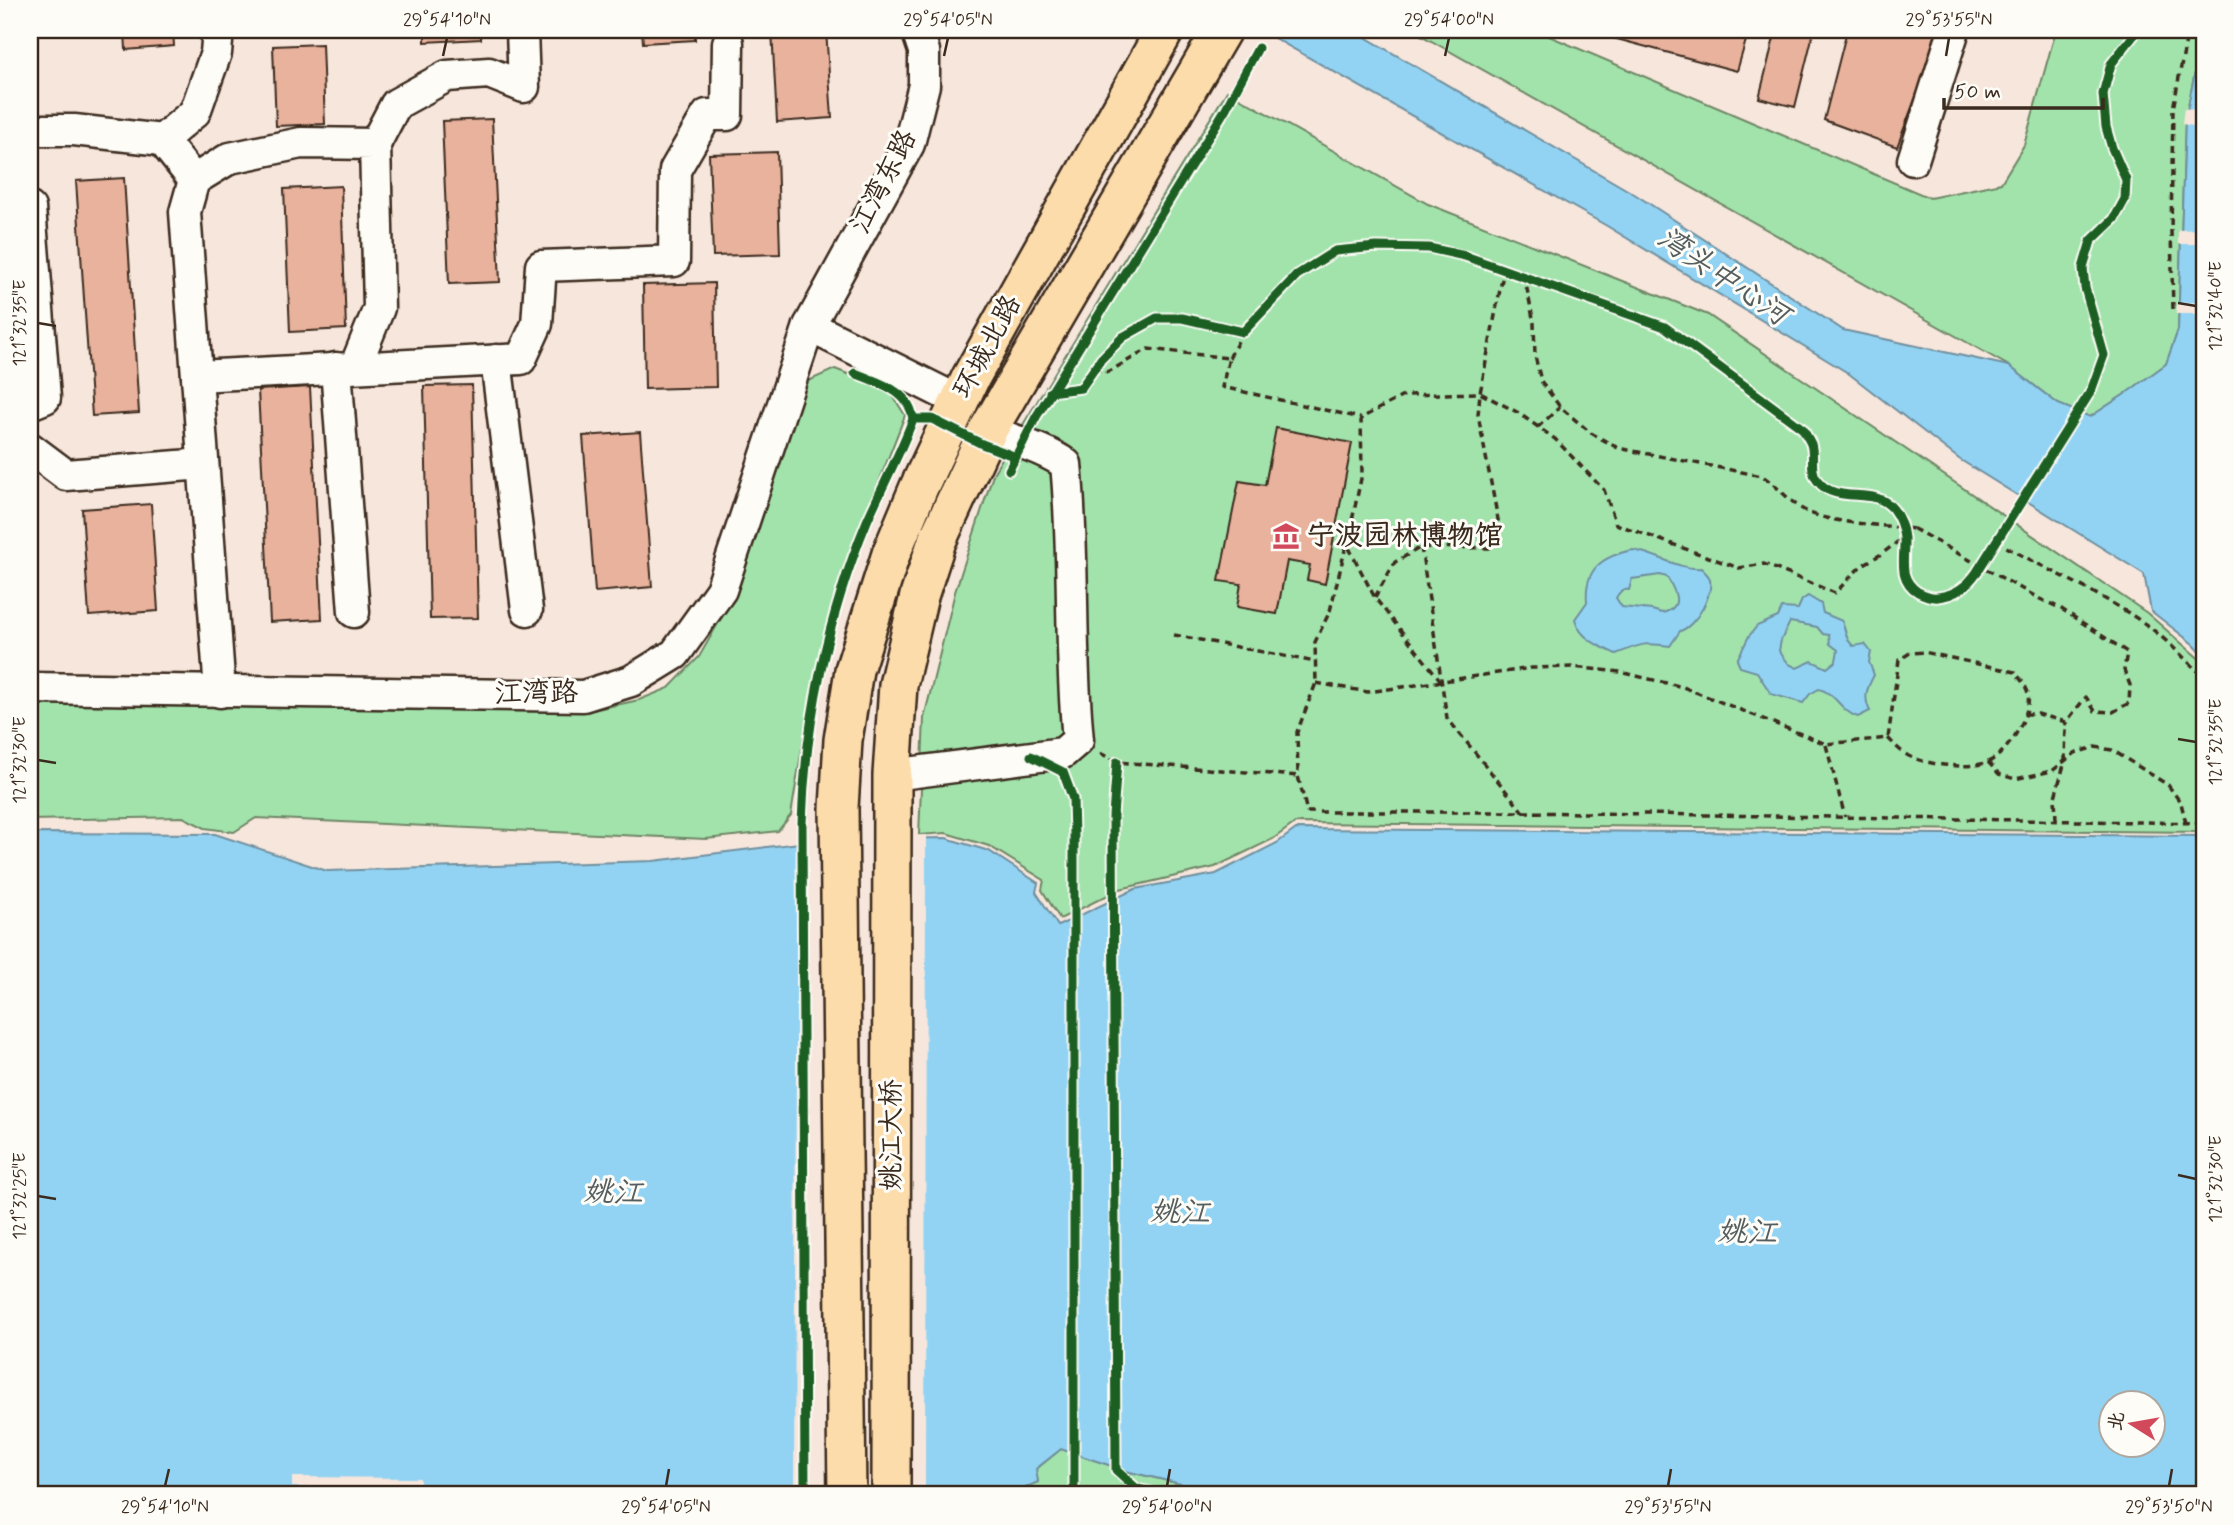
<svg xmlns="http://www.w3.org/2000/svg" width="2234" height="1525" font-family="Mynerve,'LXGW WenKai TC',sans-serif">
<rect width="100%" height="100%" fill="#f7e6dc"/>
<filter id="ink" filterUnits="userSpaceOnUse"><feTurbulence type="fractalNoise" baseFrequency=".0143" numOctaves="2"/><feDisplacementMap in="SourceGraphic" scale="14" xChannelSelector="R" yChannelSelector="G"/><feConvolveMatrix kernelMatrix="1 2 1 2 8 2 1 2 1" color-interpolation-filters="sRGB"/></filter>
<g filter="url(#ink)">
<!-- green -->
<g fill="#a2e3ac" stroke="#6e8665" stroke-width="2">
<path d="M1412,30H1535L1930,198L2001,183L2024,145L2056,30H2204L2185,120L2178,330L2166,364L2125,394L2090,417L2058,404L2009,366Z"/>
<path d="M1227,91L1428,204L1708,315L2147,613L2204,663V832L1295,823L1273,839L1215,867L1120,889L1060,919L1042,890L1044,880L989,846L946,833L919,835L924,718L955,592L994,472Z"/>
<path d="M835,369L889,390L905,415L853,548L826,630L806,723L791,815L778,831L706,839L256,818L234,832L205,828L183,817L30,820V703L588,711L639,700L669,688L699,657L736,592L790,422L806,382Z"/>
<path d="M1061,1449L1130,1472L1228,1495H1009L1038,1482L1035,1470Z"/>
</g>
<!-- water -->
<g fill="#92d3f3" stroke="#6f8f9e" stroke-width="2" fill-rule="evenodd">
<path d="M1260,30H1353L1636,195L1843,330L2009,366L2058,404L2090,417L2125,394L2166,364L2178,330L2185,120L2204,30V656L2193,644L2151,611L2144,574L1959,459L1848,373L1607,226Z"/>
<path d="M1633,550C1657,554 1679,570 1701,568C1703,570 1708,575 1709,577C1716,592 1695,627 1680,631L1670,646C1642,642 1642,644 1616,654C1599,646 1580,639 1575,619L1587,602C1584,569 1602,556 1633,550ZM1660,575L1667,577C1676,592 1684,608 1662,613L1652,610L1622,607L1616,598C1619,592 1622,589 1629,590L1632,579Z"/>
<path d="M1808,596L1821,604L1823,613L1842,621L1848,640L1853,646L1865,644L1871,652L1869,662L1874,675C1867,688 1863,697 1870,711L1858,717C1841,712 1836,693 1819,689L1810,694L1803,703L1771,694L1757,672L1740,667L1737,660L1749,636L1757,626L1778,617L1782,608L1798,609L1802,600ZM1790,622L1817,627L1823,634L1829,635L1830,644L1838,650L1836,661L1827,668L1812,661L1797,668L1789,664L1779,651L1781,640Z"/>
<path d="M1296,829L2204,836V1495H1228L1130,1472L1061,1449L1036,1469L1038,1482L1009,1495H30V833L215,834L327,871L653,861L824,840L946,838L989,851L1038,883L1036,892L1058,926L1135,889L1216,874L1277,843ZM2112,1402H2154V1444H2112Z"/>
</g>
<!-- pier -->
<g fill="#f7e6dc">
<path d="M2184,108L2204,111V128L2182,124Z"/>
<path d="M2204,229V244H2178V230Z"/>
<path d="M2204,302V314H2176V303Z"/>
<path d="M926,835L925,1495H794L797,840L824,837Z"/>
<path d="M292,1477L420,1478V1489H364L363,1495H333L332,1488L292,1487Z"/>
</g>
<!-- building -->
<g fill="#e8b29d" stroke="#3b2a1e" stroke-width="2">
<path d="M125,30H173L174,46L126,50Z"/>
<path d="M258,30H305L293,32Z"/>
<path d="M425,30H481V39L425,42Z"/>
<path d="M642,30H695V40L643,43Z"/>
<path d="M772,30H826L832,118L777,122Z"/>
<path d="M1615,30H1749L1737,71L1613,38Z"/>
<path d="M1776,30H1814L1795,107L1759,98Z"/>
<path d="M1847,30H1941L1897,147L1824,120Z"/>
<path d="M322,44L325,124L276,126L273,46Z"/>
<path d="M492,119L500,282L449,284L442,121Z"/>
<path d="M777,152L780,254L713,256L709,154Z"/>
<path d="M124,178L139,413L92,416L76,181Z"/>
<path d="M341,186L346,329L290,332L284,189Z"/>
<path d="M714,283L716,387L645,389L643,285Z"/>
<path d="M472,385L478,618L430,619L424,386Z"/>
<path d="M310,387L322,619L270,622L258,390Z"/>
<path d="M1276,428L1352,443L1325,584L1307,580L1310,565L1287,561L1277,614L1237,607L1241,584L1219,581L1239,481L1265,485Z"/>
<path d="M640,432L652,587L595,592L583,436Z"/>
<path d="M151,504L158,611L89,616L82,509Z"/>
</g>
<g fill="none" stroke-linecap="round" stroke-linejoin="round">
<defs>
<g id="minor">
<path d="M30,130H74L162,140L195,112L216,53L218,30"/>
<path d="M162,140L194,180L185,212L220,692"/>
<path d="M375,144L396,104L447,76L489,73L524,87L522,30"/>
<path d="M1913,160L1954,30"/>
<path d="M194,180L230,158L301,143L375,144L379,308L355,367"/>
<path d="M30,208L45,398L30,404"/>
<path d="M809,326L909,144L924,85V51L917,30"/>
<path d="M496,360L527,610"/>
<path d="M336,368L354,612"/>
<path d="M197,376L521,359L537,324L541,266L674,261L675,170L707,115H727L728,43"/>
<path d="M30,448L66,475L203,464"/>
<path d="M30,688L583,696L631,681L675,654L721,590L809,326L959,401"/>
<path d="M892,775L1063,753L1078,740C1069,648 1075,556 1066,464C1043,448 1014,441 988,430"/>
</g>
<g id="major">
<path d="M847,1495L839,808L843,740L854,670L891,554L919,487L971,377L1165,30"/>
<path d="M891,1495L892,775L898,685L919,596L937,541L988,430L1222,30"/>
</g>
</defs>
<!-- minor casing -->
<use href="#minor" stroke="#3b2a1e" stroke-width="35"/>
<!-- major casing -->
<use href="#major" stroke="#3b2a1e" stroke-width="42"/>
<!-- path -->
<g stroke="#3b2a1e" stroke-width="3.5" stroke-dasharray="7 5" stroke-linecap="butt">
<path d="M1521,276L1527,289L1534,323L1535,356L1541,381L1560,407L1591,433L1618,448L1762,476C1779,486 1792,506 1810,513C1837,524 1884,525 1914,529"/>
<path d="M2173,309L2171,232L2173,109L2188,30"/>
<path d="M1229,358L1243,332"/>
<path d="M1094,369L1108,372L1148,349L1229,358L1222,387L1361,418"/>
<path d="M1538,427L1560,407"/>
<path d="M1996,541C2046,570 2100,592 2148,626C2168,641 2186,660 2204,677"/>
<path d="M1346,546L1330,611L1315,642L1316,683L1297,732L1298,776L1307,812H1523L2204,823"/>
<path d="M1421,547L1447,718L1523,812"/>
<path d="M1375,597L1395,562L1421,547L1489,548L1500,530L1478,415L1480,393L1504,269"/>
<path d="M1174,635L1315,662"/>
<path d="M1441,681L1375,598L1347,544L1362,474L1361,418L1405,395L1480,393L1517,412L1555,439L1604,490L1616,524L1739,568L1764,564L1835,593L1861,566L1883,553L1914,529L2040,599L2060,608L2127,652L2124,670L2130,685L2129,703L2113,712L2095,711L2086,697L2066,722L2038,714H2024"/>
<path d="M1316,683L1368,692L1532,668L1573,667L1620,672L1683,687L1826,744L1888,738C1893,743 1898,749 1904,753C1921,765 1968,770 1988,762C2008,754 2035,710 2027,690C2024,683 2019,677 2015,672L1924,652L1910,653L1899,660L1888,738"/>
<path d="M1826,745L1845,817"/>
<path d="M1100,753L1117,762L1298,776"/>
<path d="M1988,762L1999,774L2015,779L2052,771L2075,753L2095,747L2112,750L2168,785L2181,803L2186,823"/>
<path d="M2056,820L2055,797L2065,761L2066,723"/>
</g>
<!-- minor -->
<use href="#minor" stroke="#fdfcf7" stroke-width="30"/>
<!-- major -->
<use href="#major" stroke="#fddcac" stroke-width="37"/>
<defs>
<g id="cycleway">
<path d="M1050,392L1081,388L1101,359L1123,337L1157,318H1182L1243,332L1297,275L1335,251L1376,247L1429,248L1465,256L1665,327L1803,429C1805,434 1809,439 1811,444C1815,456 1809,469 1817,480C1837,507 1873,484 1893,509C1899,517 1903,528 1904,538C1905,558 1897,579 1918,592C1924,595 1932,598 1938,597C1956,595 1967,586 1977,572L2091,391L2104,355L2085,288L2083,268L2091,241L2114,219L2125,199L2126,180L2112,148L2106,127L2103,94L2111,64L2138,30"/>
<path d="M913,419H932L982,444L1016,457"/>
<path d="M1009,470L1036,417L1225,110L1258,48"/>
<path d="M1031,756L1063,772L1073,799L1074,835V1495"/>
<path d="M1117,762L1113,816L1116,1470L1137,1489L1165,1495"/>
<path d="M805,1495L802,823C805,721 828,615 867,521C882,487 900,454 913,419C910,390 878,383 855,373"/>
</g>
</defs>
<!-- cycleway casing -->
<use href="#cycleway" stroke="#fdfcf7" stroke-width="13"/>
<!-- cycleway -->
<use href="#cycleway" stroke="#1b5e20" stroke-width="9"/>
</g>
</g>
<!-- ticks -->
<path fill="none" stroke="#3b2a1e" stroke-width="2.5" d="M443,56L447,38M944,56L948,38M1445,56L1449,38M1946,56L1949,38M2178,303L2196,306M38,323L56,326M2178,739L2196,742M38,760L56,763M2178,1175L2196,1179M38,1196L56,1199M165,1486L169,1469M666,1486L669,1469M1167,1486L1170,1469M1668,1486L1671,1469M2169,1486L2172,1469"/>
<!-- icons -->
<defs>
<symbol id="museum-bare" viewBox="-9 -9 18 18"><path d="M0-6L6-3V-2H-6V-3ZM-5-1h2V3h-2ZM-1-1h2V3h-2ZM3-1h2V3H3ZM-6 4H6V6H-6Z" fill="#d1495b" stroke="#fdfcf7" stroke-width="2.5" paint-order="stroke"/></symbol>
</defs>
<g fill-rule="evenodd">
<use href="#museum-bare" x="1267" y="517" width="38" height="38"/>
</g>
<g text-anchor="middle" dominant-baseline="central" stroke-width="6" stroke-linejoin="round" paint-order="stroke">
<!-- street labels -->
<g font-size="28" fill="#3b2a1e" stroke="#fdfcf7">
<text transform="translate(884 182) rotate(-63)">江湾东路</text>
<text transform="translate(988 347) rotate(-62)">环城北路</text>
<text transform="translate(536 694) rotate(-1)">江湾路</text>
<text transform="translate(892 1135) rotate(-90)">姚江大桥</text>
</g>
<!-- poi labels -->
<g font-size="28" font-weight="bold" fill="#3b2a1e" stroke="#fdfcf7" text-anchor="start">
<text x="1307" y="536">宁波园林博物馆</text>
</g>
<!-- water labels -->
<g font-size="30" font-style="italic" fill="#555d5e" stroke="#fdfcf7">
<text transform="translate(1723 277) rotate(34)">湾头中心河</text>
<text transform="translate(613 1193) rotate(2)">姚江</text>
<text transform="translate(1180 1213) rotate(2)">姚江</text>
<text transform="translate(1747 1233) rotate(2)">姚江</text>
</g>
</g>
<!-- margin -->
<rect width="2234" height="1525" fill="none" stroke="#fdfcf7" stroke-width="77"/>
<!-- north arrow -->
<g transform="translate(2132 1424) rotate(281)"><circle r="33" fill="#fdfcf7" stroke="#afa8a0" stroke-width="2"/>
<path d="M0-5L12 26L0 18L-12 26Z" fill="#d1495b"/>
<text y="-10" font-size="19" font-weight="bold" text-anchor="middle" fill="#3b2a1e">北</text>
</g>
<!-- scale -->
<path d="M1944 98v10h159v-10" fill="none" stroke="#3b2a1e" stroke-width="3.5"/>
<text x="1954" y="98" font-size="21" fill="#3b2a1e" stroke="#fdfcf7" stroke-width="5" paint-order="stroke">50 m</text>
<rect x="38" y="38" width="2158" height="1448" fill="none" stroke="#3b2a1e" stroke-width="2.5"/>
<g font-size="18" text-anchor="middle" fill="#3b2a1e">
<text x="447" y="25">29°54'10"N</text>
<text x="948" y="25">29°54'05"N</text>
<text x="1449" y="25">29°54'00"N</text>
<text x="1949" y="25">29°53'55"N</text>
<text transform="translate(2215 306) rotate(-90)" y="6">121°32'40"E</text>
<text transform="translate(19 323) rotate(-90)" y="6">121°32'35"E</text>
<text transform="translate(2215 742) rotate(-90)" y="6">121°32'35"E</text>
<text transform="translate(19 760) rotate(-90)" y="6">121°32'30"E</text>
<text transform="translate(2215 1179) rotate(-90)" y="6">121°32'30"E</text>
<text transform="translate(19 1196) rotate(-90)" y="6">121°32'25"E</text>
<text x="165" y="1512">29°54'10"N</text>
<text x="666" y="1512">29°54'05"N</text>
<text x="1167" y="1512">29°54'00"N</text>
<text x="1668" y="1512">29°53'55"N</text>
<text x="2169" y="1512">29°53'50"N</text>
</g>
</svg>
